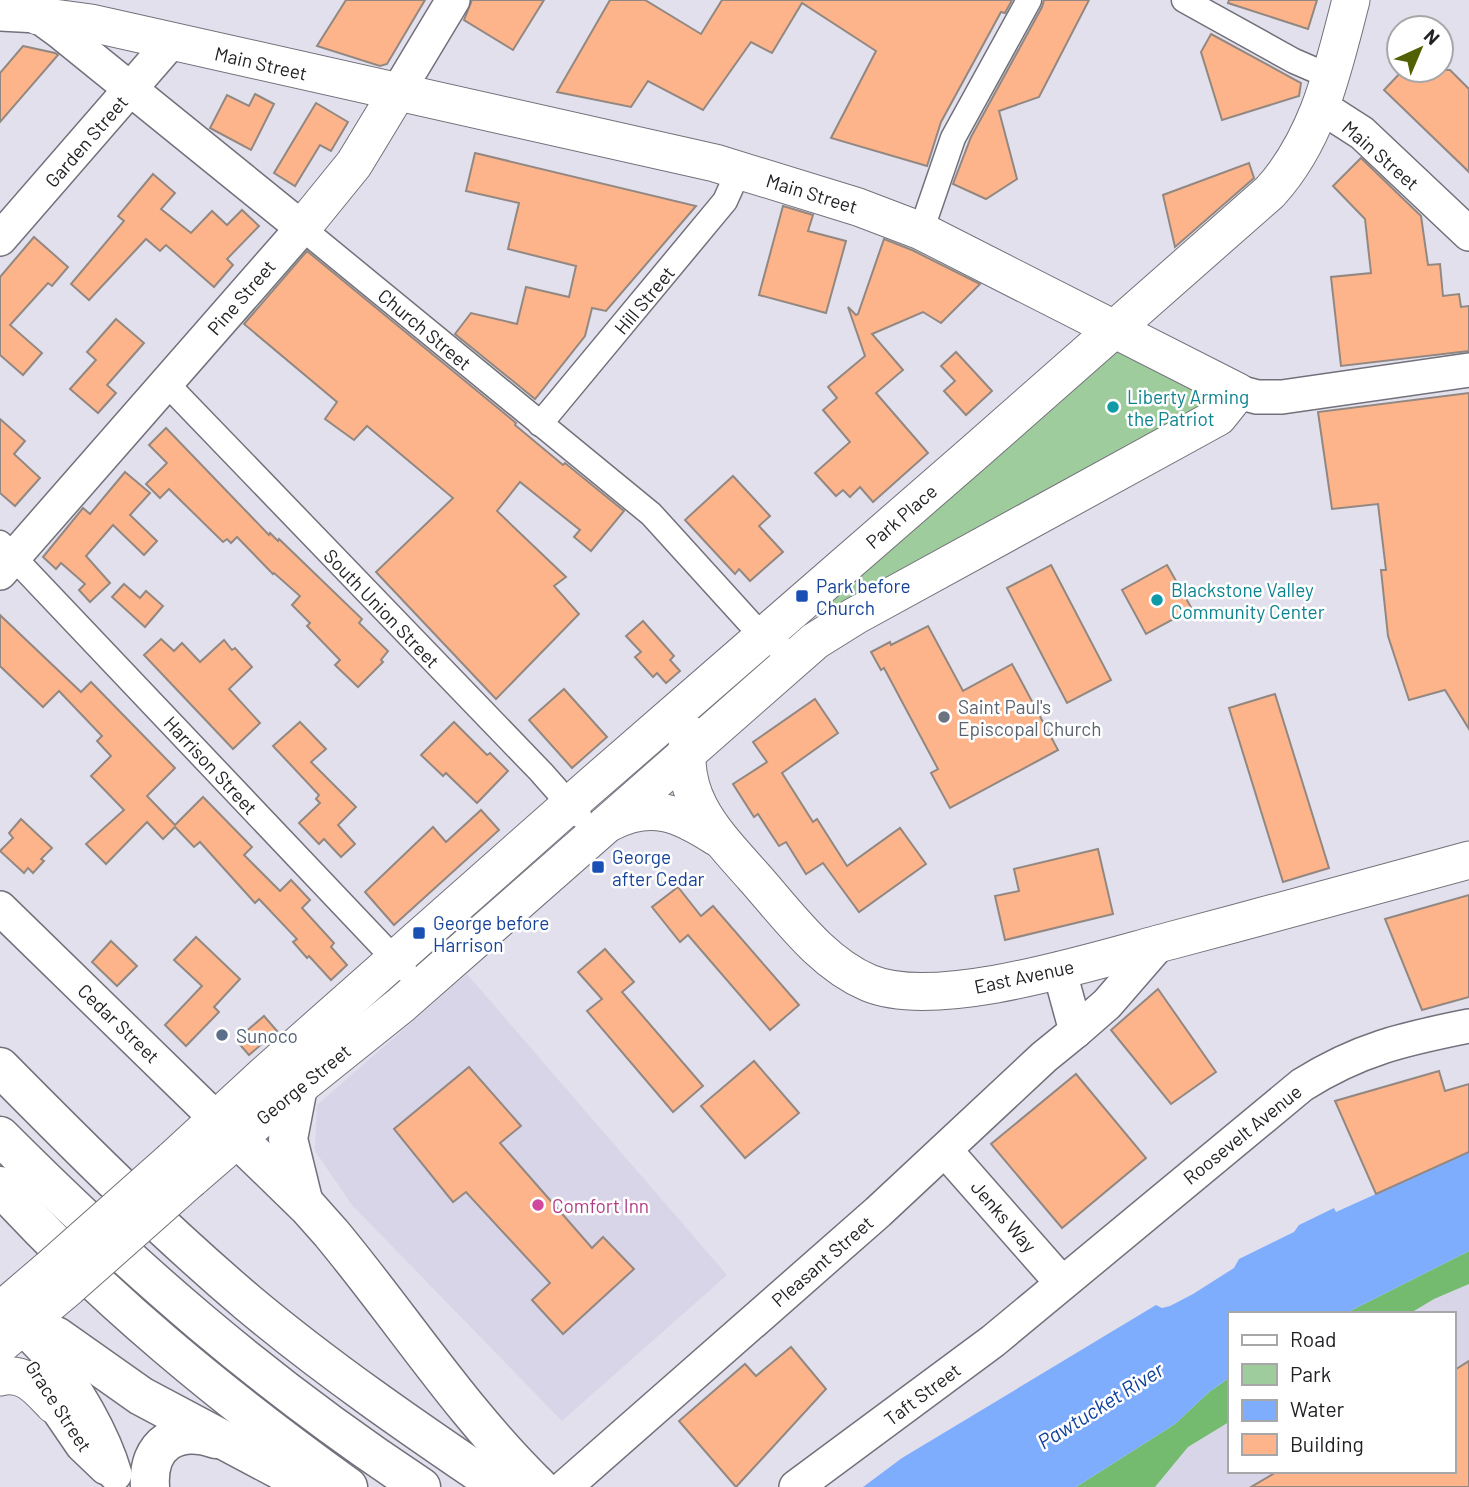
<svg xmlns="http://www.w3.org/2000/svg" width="1469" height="1487" font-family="Barlow,sans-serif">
<rect width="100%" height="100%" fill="#e1e0ec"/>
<!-- built -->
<g fill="#d8d5e8">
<path d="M467,974L727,1275L562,1421L352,1205L315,1151L317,1105Z"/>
<path d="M1469,1284V1487H1155L1188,1447L1229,1422V1471H1453V1314H1409L1434,1299Z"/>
</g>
<!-- green -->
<path fill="#9fcc9c" d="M1119,348L1213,400L820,618L817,612Z"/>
<!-- forest -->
<g fill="#74bb70">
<path d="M1469,1251V1284L1434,1299L1409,1314H1344Z"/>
<path d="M1229,1378V1422L1188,1447L1155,1487H1076L1175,1424L1209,1392Z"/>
</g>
<!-- water -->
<path fill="#7fadfe" d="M1469,1152V1251L1344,1314H1229V1378L1209,1392L1175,1424L1076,1487H863L902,1458L1156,1305L1162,1308L1170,1306L1193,1294L1234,1268L1239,1259L1294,1232L1299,1225L1334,1208L1336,1212Z"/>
<!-- building -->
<g fill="#feb48b" stroke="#938881" stroke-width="2">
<path d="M346,0H425L387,64L380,66L317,46Z"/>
<path d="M472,0H544L513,50L464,20Z"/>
<path d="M610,0H645L701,34L722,0H1012L1005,13L1001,12L941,122L927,166L831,138L876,51L802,3L772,53L751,42L703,110L648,81L631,107L557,92Z"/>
<path d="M1044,0H1089L1039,97L999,111L1017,179L986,199L953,184L971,137L1042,7Z"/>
<path d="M1229,0H1317L1308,29L1228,3Z"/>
<path d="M1211,34L1301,83L1299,96L1222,120L1201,52Z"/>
<path d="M23,46L55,53L58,55L0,122V73Z"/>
<path d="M1403,70H1450L1469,89V172L1384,90Z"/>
<path d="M255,94L274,104L251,150L210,128L227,95L249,106Z"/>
<path d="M316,103L348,122L331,151L320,145L295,186L274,173Z"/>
<path d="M475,153L696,206L606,311L592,308L585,336L535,399L455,334L471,313L517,324L526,287L569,297L576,266L508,249L519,203L466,191Z"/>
<path d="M1361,158L1421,216L1428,265L1440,264L1443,296L1459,294L1461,307L1469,306V351L1341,366L1331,277L1371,273L1365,219L1333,186Z"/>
<path d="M1249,163L1254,178L1175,247L1163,195Z"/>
<path d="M153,174L175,193L161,209L191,233L212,211L227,225L242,210L259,226L227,259L233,265L214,287L166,245L160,251L146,239L89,300L71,284L124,221L118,216Z"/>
<path d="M783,206L813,215L808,231L846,241L826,313L759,295Z"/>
<path d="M34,237L68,267L52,286L48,283L10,325L42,353L23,375L0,355V277Z"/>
<path d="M884,239L912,250L980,284L941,323L923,312L872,334L903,370L876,393L928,453L873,502L860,487L850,497L843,490L836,496L815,473L850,442L823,410L837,398L828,387L865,356L848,307L856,315L858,314Z"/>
<path d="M307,251L516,423L515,425L563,465L565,463L624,511L591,551L574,537L580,530L520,482L497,511L566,577L554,586L579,614L496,699L376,572L453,498L367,426L354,440L325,419L337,402L244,324Z"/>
<path d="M116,319L144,343L107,385L116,393L98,413L70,389L96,360L87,352Z"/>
<path d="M956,352L992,391L966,415L944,391L955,381L941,366Z"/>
<path d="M1469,393V729L1445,690L1409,700L1388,636L1381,570H1386L1378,504L1332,509L1318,412Z"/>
<path d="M0,419L25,441L14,454L40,478L15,506L0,493Z"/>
<path d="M166,428L269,535L270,533L278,541L279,539L362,619L359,623L388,651L381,660L383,662L358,687L335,665L340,660L307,626L310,623L292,605L300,596L274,573L273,574L237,537L231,543L227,539L223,542L169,489L160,498L146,484L167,463L149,445Z"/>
<path d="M125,472L150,493L130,515L157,541L144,555L113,525L86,556L110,583L90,602L79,590L85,584L61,563L56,569L43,557L83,508L90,514Z"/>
<path d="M733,476L770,516L759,526L783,552L750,581L739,569L735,574L685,520Z"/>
<path d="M1051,565L1111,680L1067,703L1007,588Z"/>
<path d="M1167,565L1192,609L1146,634L1122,590Z"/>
<path d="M124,584L140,598L146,591L163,606L145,627L112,597Z"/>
<path d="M0,615L81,692L91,682L175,768L147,796L175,825L203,797L252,847L244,855L280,891L291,880L310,900L302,908L334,943L331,947L347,965L331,980L309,956L307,958L293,942L297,939L259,899L255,903L200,842L194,847L175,827L163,839L147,822L106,864L86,844L124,810L91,776L111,756L97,741L102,736L59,691L43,707L0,666Z"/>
<path d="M643,621L674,656L670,660L680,671L666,683L657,673L653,677L635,657L641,652L626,636Z"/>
<path d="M928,626L963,691L1012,664L1058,750L950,808L931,773L938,769L884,668L881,670L871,652L890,642L891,645Z"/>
<path d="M161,639L174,651L182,643L200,662L224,640L232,650L235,648L252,667L229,689L260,723L233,749L144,655Z"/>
<path d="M564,689L607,737L572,768L529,720Z"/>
<path d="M1275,694L1329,868L1283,882L1229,708Z"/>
<path d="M815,699L838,733L782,773L813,822L817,819L847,866L900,828L926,864L859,912L823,863L806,874L786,842L779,846L758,814L754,817L733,784L767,762L753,742Z"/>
<path d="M300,722L326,749L311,762L356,807L338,825L355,844L341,857L324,839L319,844L299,823L320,803L316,799L319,795L273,746Z"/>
<path d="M454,722L487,755L490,753L508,771L477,803L446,773L443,776L421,755Z"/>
<path d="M481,810L499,830L394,925L365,892L433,827L446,842Z"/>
<path d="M21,819L52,848L41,859L44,861L33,873L28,868L24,873L0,851L13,838L9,833Z"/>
<path d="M1098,849L1113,914L1005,940L995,896L1019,891L1014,869Z"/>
<path d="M678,887L701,916L713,906L799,1005L770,1030L688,935L680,942L652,907Z"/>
<path d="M1469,895V997L1422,1010L1385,919Z"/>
<path d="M196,937L240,979L214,1007L219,1012L186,1046L165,1025L202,986L174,960Z"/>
<path d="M111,941L137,966L117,986L92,962Z"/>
<path d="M605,949L634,982L622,992L703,1086L673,1112L587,1011L602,999L578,972Z"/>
<path d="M1158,989L1216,1072L1171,1104L1111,1030Z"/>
<path d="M264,1016L277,1031L249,1055L236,1040Z"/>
<path d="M754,1061L799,1113L745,1158L701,1106Z"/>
<path d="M469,1067L521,1126L500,1143L592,1248L603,1237L634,1269L563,1334L532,1300L550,1283L466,1192L453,1202L394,1129Z"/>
<path d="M1439,1071L1445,1091L1469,1084V1152L1376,1194L1335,1101Z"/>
<path d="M1076,1074L1146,1158L1062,1228L991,1144Z"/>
<path d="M791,1347L826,1389L736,1487L679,1421L745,1364L756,1376Z"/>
<path d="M1469,1361V1487H1251L1278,1471H1453V1371Z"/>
</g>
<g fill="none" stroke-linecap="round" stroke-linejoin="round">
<defs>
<g id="street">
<path d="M1184,0L1294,61L1331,77"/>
<path d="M302,228L651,514L751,624L772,643L798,657"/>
<path d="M921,231L953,138L1029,0"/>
<path d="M166,383L541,772L579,815"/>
<path d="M540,424L725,201L739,170"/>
<path d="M0,543L404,969"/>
</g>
<g id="secondary">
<path d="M0,14L38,16L60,32L302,228L0,573"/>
<path d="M397,93L453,0"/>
<path d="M1320,110L1334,115L1362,133L1469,234"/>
<path d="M0,239L171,42"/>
<path d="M1238,392L1257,397H1282L1469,370"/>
<path d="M0,908L235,1137"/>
<path d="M1076,1031L1107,1004L1159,944"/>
<path d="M945,1150L1062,1283"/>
<path d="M17,1322C28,1333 38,1343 48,1354C75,1384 104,1436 115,1474"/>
<path d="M39,1382L82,1445L106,1468"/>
<path d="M565,1487L878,1212L1044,1057L1076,1031L1059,969"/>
<path d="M796,1487L993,1341L1302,1085C1359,1049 1404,1039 1469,1026"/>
</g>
<g id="primary">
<path d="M14,0L38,16L91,23L715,163L858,207L921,231L1238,392L1218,417L855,616L815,641L401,1005L280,1102L191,1179"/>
<path d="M302,228L354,164L397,93"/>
<path d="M689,734C677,797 715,833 753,876C787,914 821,963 869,983C938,1012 1100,959 1173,940C1272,914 1371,887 1469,860"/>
<path d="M611,822C652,801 680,814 716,837"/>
<path d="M172,1160L263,1076L584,792L976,451L1270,192C1319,138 1333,69 1351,0"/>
<path d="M0,1311L49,1269"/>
<path d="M0,1345L69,1287"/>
<path d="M0,1377C25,1371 38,1388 54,1405"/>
</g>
<g id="highway">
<path d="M0,1067C80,1148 160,1228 247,1302C327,1369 413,1428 500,1487"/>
<path d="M298,1087L288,1139L303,1200"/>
<path d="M0,1136C133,1269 263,1383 421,1487"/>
<path d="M237,1138L307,1206L331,1233C401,1317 460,1410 539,1487"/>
<path d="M0,1186C104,1300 223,1397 348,1487"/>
<path d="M22,1327L56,1336L141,1396L312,1487"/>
<path d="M150,1487C147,1443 177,1426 216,1439"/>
</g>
</defs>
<!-- street casing -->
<use href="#street" stroke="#72717b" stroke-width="27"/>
<!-- secondary casing -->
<use href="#secondary" stroke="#72717b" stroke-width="36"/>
<!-- primary casing -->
<use href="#primary" stroke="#72717b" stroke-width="39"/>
<!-- highway casing -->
<use href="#highway" stroke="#72717b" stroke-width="41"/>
<!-- street -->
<use href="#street" stroke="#fff" stroke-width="24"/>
<!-- secondary -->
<use href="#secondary" stroke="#fff" stroke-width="33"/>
<!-- primary -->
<use href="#primary" stroke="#fff" stroke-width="37"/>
<!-- highway -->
<use href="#highway" stroke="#fff" stroke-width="38"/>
<defs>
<g id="primary-bridge">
<path d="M49,1269L172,1160"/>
<path d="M69,1287L191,1179"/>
</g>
</defs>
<!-- primary-bridge casing -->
<use href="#primary-bridge" stroke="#72717b" stroke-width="39" stroke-linecap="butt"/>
<!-- primary-bridge -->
<use href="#primary-bridge" stroke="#fff" stroke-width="37"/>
</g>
<!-- markers -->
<g fill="#0f9aa8" stroke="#fff" stroke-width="2.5">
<circle cx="1113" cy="407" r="7"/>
<circle cx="1157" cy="600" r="7"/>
</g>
<g fill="#1a4fb4" stroke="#fff" stroke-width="2.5">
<rect x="795" y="589" width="14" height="14" rx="3.5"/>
<rect x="591" y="860" width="14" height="14" rx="3.5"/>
<rect x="412" y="926" width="14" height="14" rx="3.5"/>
</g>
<circle fill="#6b7280" stroke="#fff" stroke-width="2.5" cx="944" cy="717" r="7"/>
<circle fill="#5c6f8a" stroke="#fff" stroke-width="2.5" cx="222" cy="1035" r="7"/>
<circle fill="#d1479c" stroke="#fff" stroke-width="2.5" cx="538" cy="1205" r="7"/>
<g text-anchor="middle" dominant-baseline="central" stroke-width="5" stroke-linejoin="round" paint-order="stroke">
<!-- street labels -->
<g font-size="19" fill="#222125" stroke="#fff">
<text transform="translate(261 63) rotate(13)">Main Street</text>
<text transform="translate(86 141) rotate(-49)">Garden Street</text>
<text transform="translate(1381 155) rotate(41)">Main Street</text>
<text transform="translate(812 193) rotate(17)">Main Street</text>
<text transform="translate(241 297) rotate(-49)">Pine Street</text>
<text transform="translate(644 300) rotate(-50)">Hill Street</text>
<text transform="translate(425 329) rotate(40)">Church Street</text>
<text transform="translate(901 516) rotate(-41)">Park Place</text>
<text transform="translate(382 608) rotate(46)">South Union Street</text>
<text transform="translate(211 765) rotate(47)">Harrison Street</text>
<text transform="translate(1024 976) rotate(-12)">East Avenue</text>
<text transform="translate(119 1023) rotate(44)">Cedar Street</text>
<text transform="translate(303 1084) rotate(-39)">George Street</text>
<text transform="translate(1242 1134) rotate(-39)">Roosevelt Avenue</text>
<text transform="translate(1004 1216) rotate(49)">Jenks Way</text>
<text transform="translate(822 1261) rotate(-41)">Pleasant Street</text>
<text transform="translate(922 1394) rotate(-37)">Taft Street</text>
<text transform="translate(59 1406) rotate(57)">Grace Street</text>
</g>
<!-- culture labels -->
<g font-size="19" fill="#0d838f" stroke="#fff" text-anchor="start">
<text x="1127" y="396">Liberty Arming<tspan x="1127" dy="22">the Patriot</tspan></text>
<text x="1171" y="589">Blackstone Valley<tspan x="1171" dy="22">Community Center</tspan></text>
</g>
<!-- transit labels -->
<g font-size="19" fill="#164399" stroke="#fff" text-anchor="start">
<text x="816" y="585">Park before<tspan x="816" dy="22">Church</tspan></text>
<text x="612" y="856">George<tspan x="612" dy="22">after Cedar</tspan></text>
<text x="433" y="922">George before<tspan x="433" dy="22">Harrison</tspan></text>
</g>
<!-- worship labels -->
<g font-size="19" fill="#5b616d" stroke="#fff" text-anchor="start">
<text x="958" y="706">Saint Paul's<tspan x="958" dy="22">Episcopal Church</tspan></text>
</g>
<!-- service labels -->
<g font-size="19" fill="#4e5e75" stroke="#fff" text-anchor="start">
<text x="236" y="1035">Sunoco</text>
</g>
<!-- hotel labels -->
<g font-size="19" fill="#b23c85" stroke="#fff" text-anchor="start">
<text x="552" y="1205">Comfort Inn</text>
</g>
<!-- water labels -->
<g font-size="21" font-style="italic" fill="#0e409c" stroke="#fff">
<text transform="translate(1100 1405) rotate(-32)">Pawtucket River</text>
</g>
</g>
<!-- legend -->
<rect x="1228" y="1312" width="228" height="161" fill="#ffffff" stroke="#a7a6a8" stroke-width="2"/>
<rect x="1242" y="1335" width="35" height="10" fill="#ffffff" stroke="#a7a6a8" stroke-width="2"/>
<text x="1290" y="1347" font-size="21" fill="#222125">Road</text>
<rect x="1242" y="1364" width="35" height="21" fill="#9fcc9c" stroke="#a7a6a8" stroke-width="2"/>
<text x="1290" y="1382" font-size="21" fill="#222125">Park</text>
<rect x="1242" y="1400" width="35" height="21" fill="#7fadfe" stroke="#a7a6a8" stroke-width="2"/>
<text x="1290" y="1417" font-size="21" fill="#222125">Water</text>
<rect x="1242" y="1434" width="35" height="21" fill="#feb48b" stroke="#a7a6a8" stroke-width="2"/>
<text x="1290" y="1452" font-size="21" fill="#222125">Building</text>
<!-- north arrow -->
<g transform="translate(1420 49) rotate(44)"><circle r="33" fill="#ffffff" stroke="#a7a6a8" stroke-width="2"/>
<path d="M0-5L12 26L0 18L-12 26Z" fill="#506003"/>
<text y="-10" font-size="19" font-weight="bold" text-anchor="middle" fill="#222125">N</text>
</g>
</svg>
